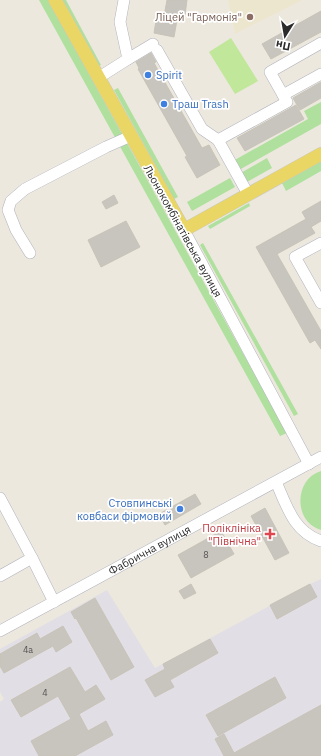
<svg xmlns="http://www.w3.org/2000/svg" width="321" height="756" font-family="'IBM Plex Sans',sans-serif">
<rect width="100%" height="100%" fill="#ece8de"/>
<!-- industrial -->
<path fill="#e1dee5" d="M321,579V756H0V702L4,699L0,692V649L107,590L155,668L310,584Z"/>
<!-- education -->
<path fill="#ede6cf" d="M228,0H303L235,34Z"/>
<!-- green -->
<g fill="#afe09e">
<path d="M39,0H48L287,433L280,436Z"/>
<path d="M60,0H66L101,65L97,67Z"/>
<path d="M118,88L178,197L174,199L114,90Z"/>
<path d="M321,102V124L239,170L233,161L308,119L304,111Z"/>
<path d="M267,158L272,168L245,183L239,174Z"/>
<path d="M321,161V171L286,191L282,183Z"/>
<path d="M230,178L235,187L192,211L187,202Z"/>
<path d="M249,203L250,206L210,229L208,226Z"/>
<path d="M203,243L298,414L294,416L200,245Z"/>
<path d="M321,471V530C293,522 294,479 321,471Z"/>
</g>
<!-- pitch -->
<path fill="#c0e79a" d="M231,38L258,81L235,94L209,52Z"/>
<!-- building -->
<g fill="#c8c4be" stroke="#c8c4b8">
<path d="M167,0H187L185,15L178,14L174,37L154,33L157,15L164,16Z"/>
<path d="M321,11V32L271,59L262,44Z"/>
<path d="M151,53L156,62L154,63L202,148L209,145L220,165L197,178L185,157L187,156L138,69L139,68L136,62Z"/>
<path d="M321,82V98L300,110L293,98Z"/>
<path d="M296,105L304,119L245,151L237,138Z"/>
<path d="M114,195L118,203L106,209L102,202Z"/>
<path d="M321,201V221L311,227L315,233L277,254L321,331V349L315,340L310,343L256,247L306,219L302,212Z"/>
<path d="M126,221L140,247L101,267L88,240Z"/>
<path d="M195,494L201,504L165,525L159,514Z"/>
<path d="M265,508L289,553L275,560L251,516Z"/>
<path d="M221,531L234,554L191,578L178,555Z"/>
<path d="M191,584L196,593L184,599L179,591Z"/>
<path d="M310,584L317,597L277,619L270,605Z"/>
<path d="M95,598L134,667L111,680L76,618L75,619L71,612Z"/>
<path d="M63,626L72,642L56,652L53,646L4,673L0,666V654L37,633L40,639Z"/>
<path d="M210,639L218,653L170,680L174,687L155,697L145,680L165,669L163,664Z"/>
<path d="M70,667L85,692L96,685L105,699L79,714L88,731L106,721L113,735L75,756H39L31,741L71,719L58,696L21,717L11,700Z"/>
<path d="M275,677L286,698L218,736L206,715Z"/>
<path d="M321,705V756H224L215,739L224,734L234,753Z"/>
</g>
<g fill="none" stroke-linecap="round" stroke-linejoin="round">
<defs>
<g id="minor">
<path d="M157,50L202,129L218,140"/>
<path d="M128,59L153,44"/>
<path d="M98,78L128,59L120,22L124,0"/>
<path d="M283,95L270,72L321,43"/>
<path d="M248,194L218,140L287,102L283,95L321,74"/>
<path d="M184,230L309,464"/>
<path d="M321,243L295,257L321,303"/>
<path d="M30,253L16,230L8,210L11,201L25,189L106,147L131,136"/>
<path d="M276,482C287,506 293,531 321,541"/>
<path d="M0,498L32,558L0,576"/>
<path d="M32,558L54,602"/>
<path id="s1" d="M0,631L321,457"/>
</g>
<path id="major" d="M55,0L184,230L321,154"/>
</defs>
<!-- minor casing -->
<use href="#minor" stroke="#b2b3be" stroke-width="12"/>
<!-- major casing -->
<use href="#major" stroke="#c8c8c8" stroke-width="14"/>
<!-- minor -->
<use href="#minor" stroke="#fff" stroke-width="11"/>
<!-- major -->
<use href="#major" stroke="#ead665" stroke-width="13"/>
</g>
<!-- markers -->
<circle fill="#8d6e63" stroke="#fff" stroke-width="1.5" cx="250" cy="17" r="4"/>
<g fill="#3f7fe0" stroke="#fff" stroke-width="1.5">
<circle cx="148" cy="75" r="4"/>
<circle cx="164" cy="104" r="4"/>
<circle cx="180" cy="509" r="4"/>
</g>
<path fill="#e0444e" stroke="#fff" stroke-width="1.5" d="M268 528h4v4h4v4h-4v4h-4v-4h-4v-4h4z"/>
<g text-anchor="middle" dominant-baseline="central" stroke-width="3.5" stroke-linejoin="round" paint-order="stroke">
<!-- number labels -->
<g font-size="9" fill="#525150">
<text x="206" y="554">8</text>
<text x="28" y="649">4а</text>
<text x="45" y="692">4</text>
</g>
<!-- education labels -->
<g font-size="11" fill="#785e54" stroke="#fff" text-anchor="end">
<text x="242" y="17">Ліцей "Гармонія"</text>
</g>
<!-- shop labels -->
<g font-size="11" fill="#366cbe" stroke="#fff" text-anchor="start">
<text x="156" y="75">Spirit</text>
<text x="172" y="104">Траш Trash</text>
<text x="172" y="503" text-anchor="end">Стовпинські<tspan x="172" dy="13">ковбаси фірмовий</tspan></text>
</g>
<!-- street labels -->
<g font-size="11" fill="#2b2b2b" stroke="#fff">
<text transform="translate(183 231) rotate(61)">Льонокомбінатівська вулиця</text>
<text stroke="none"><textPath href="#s1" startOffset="170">Фабрична вулиця</textPath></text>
</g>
<!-- health labels -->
<g font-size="11" fill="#be3a42" stroke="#fff" text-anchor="end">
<text x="261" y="528">Поліклініка<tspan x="261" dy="13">"Північна"</tspan></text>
</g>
</g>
<!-- north arrow -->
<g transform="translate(285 36) rotate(191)" stroke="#ffffff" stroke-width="3" paint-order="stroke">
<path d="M0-3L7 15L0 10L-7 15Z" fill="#2b2b2b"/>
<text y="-6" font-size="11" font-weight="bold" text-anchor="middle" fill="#2b2b2b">Пн</text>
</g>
</svg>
